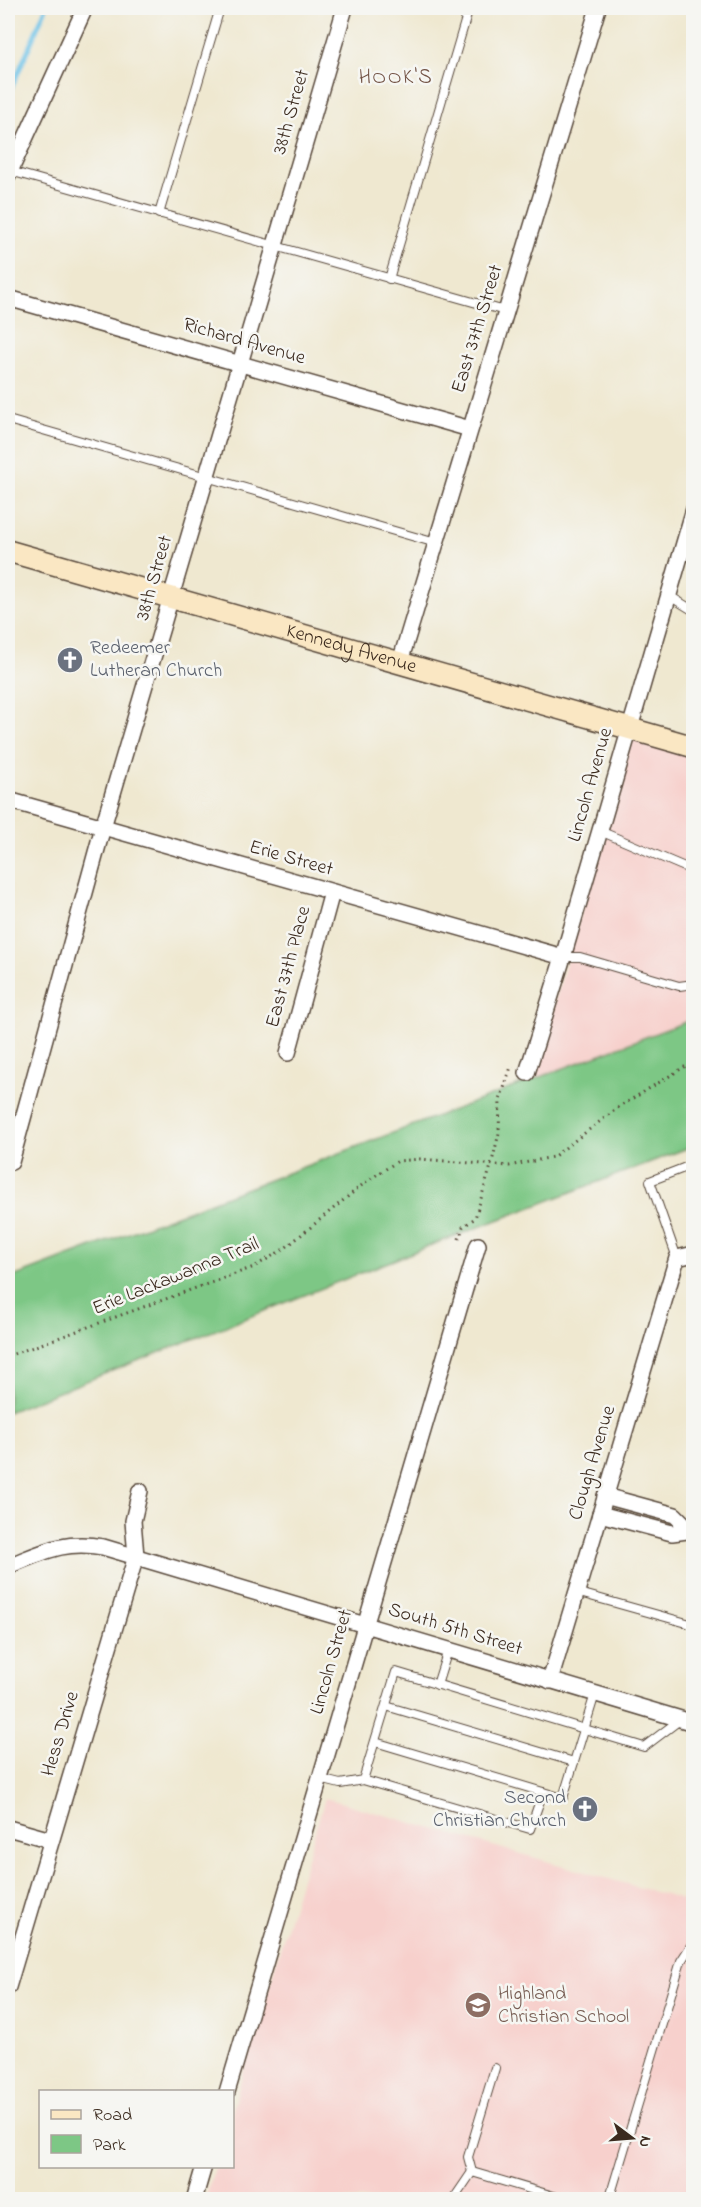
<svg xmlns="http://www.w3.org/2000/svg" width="701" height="2207" font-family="'Indie Flower',sans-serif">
<rect width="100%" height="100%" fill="#f6f6f2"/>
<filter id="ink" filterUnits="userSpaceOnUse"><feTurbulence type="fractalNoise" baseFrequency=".0167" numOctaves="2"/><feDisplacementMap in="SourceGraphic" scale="12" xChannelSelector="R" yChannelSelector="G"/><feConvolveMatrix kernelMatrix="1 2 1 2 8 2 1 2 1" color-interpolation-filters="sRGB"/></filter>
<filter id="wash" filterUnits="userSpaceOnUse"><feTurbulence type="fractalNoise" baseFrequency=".008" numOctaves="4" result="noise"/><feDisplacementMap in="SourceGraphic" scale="24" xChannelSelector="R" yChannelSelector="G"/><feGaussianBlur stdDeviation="1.35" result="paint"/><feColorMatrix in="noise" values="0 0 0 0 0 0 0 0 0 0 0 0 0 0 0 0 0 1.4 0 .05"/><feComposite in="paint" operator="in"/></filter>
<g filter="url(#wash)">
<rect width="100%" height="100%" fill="#efe8d0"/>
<!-- built -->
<g fill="#f7d0cc">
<path d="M633,733L693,750V1019L532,1080Z"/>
<path d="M325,1798L693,1903V2199L205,2200L215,2167L232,2166L233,2107Z"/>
</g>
<!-- green -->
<path fill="#7dc785" stroke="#5c7852" stroke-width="1.5" d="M693,1019V1146L429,1246L8,1412V1279Z"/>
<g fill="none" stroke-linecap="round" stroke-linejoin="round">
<!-- stream -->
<path stroke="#6bc2e8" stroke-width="4.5" d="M8,96L46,8"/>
</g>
</g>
<g filter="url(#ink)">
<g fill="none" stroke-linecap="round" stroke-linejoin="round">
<defs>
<g id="lane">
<path d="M10,171L505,311"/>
<path d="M159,214L220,8"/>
<path d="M389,279L469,8"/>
<path d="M8,420L436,543"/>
<path d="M668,595L694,611"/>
<path d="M600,831L694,871"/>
<path d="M563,957H580L679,986L694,984"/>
<path d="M677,1258L650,1181L694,1164"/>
<path d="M576,1592L694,1625"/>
<path d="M437,1685L448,1650"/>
<path d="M386,1706L574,1762"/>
<path d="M375,1742L563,1798L595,1694"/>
<path d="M320,1779L340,1784L363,1780L396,1672L644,1747L681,1719"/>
<path d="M363,1780L530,1829L543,1792"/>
<path d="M472,2172L468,2157L495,2068"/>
<path d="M453,2200L472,2172L567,2200"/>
<path d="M609,2200L681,1961L694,1941"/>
</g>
<g id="street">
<path d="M8,176L85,8"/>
<path d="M8,298L470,429"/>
<path d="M400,662L598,8"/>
<path d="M8,800L563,957"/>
<path d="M288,1053L332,892"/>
<path d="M527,1073L563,957L694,509"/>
<path d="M11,1162L103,827L345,8"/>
<path d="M605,1496L675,1515L690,1530"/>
<path d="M600,1514L672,1533L694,1530"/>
<path d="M8,1566C44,1552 63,1540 103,1547L694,1723"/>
<path d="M550,1681L677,1258L694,1254"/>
<path d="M8,1828L51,1840"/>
<path d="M8,1987L136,1556L133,1521L140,1491"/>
<path d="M227,2092L478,1245"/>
<path d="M194,2200L204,2166"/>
</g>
<g id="secondary">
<path id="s1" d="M8,551L694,747"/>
</g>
</defs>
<!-- lane casing -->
<use href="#lane" stroke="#564639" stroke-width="10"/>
<!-- street casing -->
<use href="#street" stroke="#564639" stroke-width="18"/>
<!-- secondary casing -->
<use href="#secondary" stroke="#564639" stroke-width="24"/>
<!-- path -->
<g stroke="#564639" stroke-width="3" stroke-dasharray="1.5 4.5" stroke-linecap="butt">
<path d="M692,995L694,1018"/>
<path d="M459,1239L463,1227L475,1218L491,1166L499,1133L500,1100L511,1067L513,1068"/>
<path d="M8,1356L254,1267L284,1249L367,1181L398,1161L420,1159L509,1166L553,1157L619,1107L694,1061"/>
</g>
<!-- lane -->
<use href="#lane" stroke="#fff" stroke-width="8"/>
<!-- street -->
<use href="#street" stroke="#fff" stroke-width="15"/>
<!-- secondary -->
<use href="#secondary" stroke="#fae7c3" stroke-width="21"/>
</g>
</g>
<!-- icons -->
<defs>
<symbol id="church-disc" viewBox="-11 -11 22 22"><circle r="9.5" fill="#6b7280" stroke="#f6f6f2"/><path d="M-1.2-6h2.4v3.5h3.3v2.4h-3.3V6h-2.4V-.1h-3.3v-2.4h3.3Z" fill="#fff"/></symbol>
<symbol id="school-disc" viewBox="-11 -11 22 22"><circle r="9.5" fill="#8d6e63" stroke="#f6f6f2"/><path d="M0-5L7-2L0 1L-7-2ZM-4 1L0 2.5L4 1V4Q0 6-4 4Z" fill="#fff"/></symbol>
</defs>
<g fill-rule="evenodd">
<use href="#church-disc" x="55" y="645" width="30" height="30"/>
<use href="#church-disc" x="570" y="1794" width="30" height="30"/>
<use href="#school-disc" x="463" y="1990" width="30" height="30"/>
</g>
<g text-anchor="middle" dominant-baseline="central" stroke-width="5" stroke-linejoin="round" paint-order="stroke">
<!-- street labels -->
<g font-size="20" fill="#3b2a1e" stroke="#f6f6f2">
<text transform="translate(292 112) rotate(-74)">38th Street</text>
<text transform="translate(478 329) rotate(-73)">East 37th Street</text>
<text transform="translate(244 342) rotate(16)">Richard Avenue</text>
<text transform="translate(155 578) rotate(-74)">38th Street</text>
<text stroke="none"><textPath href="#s1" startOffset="357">Kennedy Avenue</textPath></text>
<text transform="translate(591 785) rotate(-74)">Lincoln Avenue</text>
<text transform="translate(291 859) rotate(16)">Erie Street</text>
<text transform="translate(289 967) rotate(-75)">East 37th Place</text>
<text transform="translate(176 1277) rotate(-22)">Erie Lackawanna Trail</text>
<text transform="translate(593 1463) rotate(-73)">Clough Avenue</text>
<text transform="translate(455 1630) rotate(17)">South 5th Street</text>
<text transform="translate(332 1662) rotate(-74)">Lincoln Street</text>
<text transform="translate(61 1734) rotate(-73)">Hess Drive</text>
</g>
<!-- worship labels -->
<g font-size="20" fill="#5b616d" stroke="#f6f6f2" text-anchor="start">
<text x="90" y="648">Redeemer<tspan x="90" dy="23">Lutheran Church</tspan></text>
<text x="566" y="1798" text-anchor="end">Second<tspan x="566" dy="23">Christian Church</tspan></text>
</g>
<!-- education labels -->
<g font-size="20" fill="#785e54" stroke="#f6f6f2" text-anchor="start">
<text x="498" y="1994">Highland<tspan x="498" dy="23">Christian School</tspan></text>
</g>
<!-- neighbourhood labels -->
<g font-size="21" letter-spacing="1.5" fill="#725244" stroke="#f6f6f2">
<text x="396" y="78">HOOK'S</text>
</g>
</g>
<!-- margin -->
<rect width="701" height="2207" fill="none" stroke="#f6f6f2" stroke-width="30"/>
<!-- legend -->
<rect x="39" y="2090" width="195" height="78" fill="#f6f6f2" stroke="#aba49d" stroke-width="1.5"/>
<rect x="51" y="2110" width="30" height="9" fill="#fae7c3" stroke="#aba49d" stroke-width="1.5"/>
<text x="93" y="2120" font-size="18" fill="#3b2a1e">Road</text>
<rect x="51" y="2135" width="30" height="18" fill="#7dc785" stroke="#aba49d" stroke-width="1.5"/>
<text x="93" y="2150" font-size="18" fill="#3b2a1e">Park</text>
<!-- north arrow -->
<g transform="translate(632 2138) rotate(106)" stroke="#f6f6f2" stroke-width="4.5" paint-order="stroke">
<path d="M0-4.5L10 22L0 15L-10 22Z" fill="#3b2a1e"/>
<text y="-9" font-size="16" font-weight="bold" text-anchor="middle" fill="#3b2a1e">N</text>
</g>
</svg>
